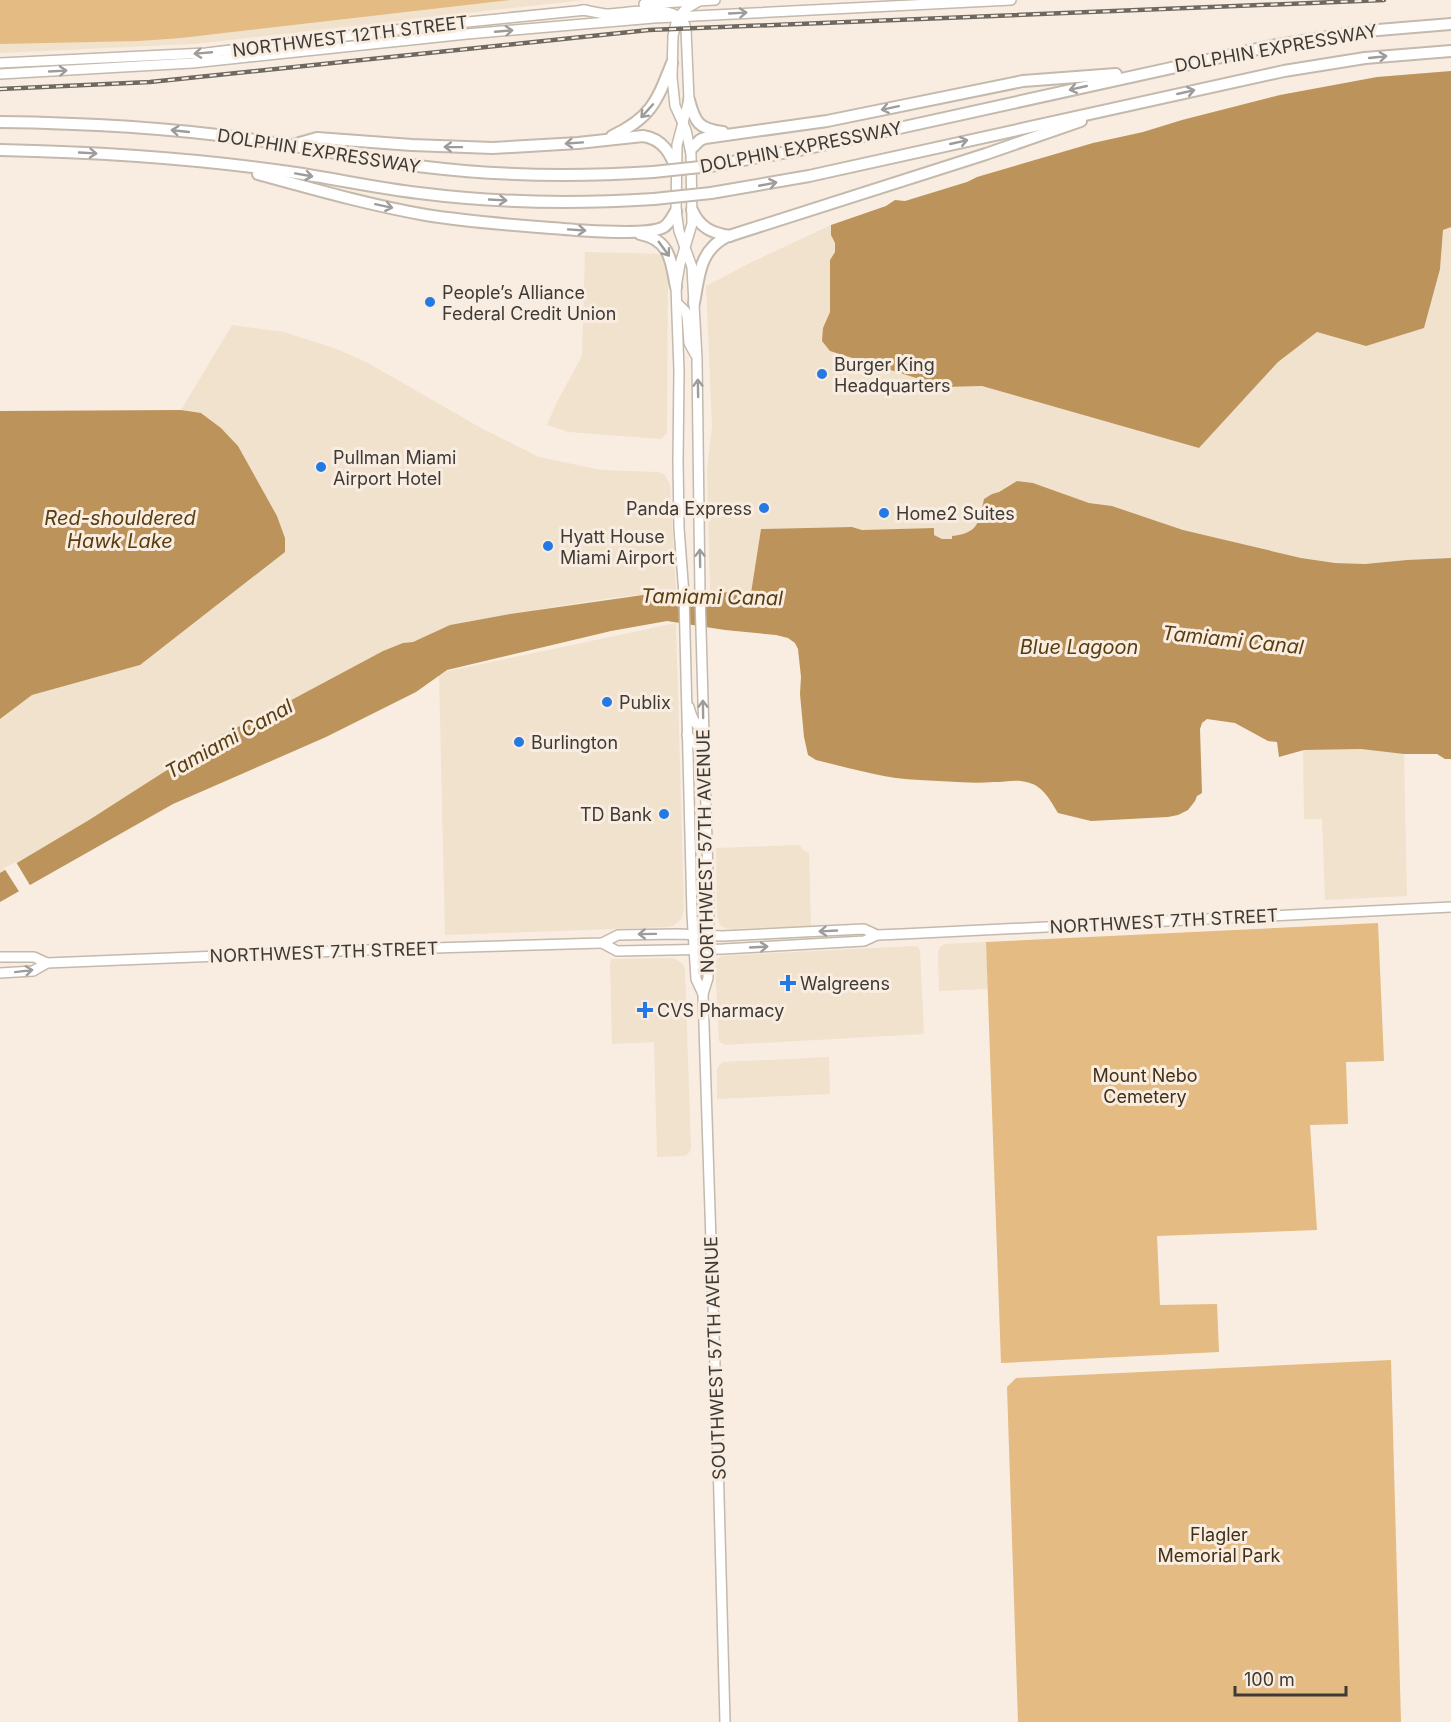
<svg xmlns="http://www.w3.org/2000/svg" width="1451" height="1722" font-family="Inter,sans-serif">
<rect width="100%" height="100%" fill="#f8ede0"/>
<!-- built -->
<g fill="#f1e2ce">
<path d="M0,0H584L194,44L0,53Z"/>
<path d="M831,225V235L835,243V252L830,260V312L823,328L945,387L982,386L1199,448L1278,362L1317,332L1366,346L1440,269L1443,230L1451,227V558L1407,560L1365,564L1335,563L1301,558L1183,530L1113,506L1089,503L1033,483L1017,481L999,492L992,494L984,499L980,521L974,530L967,533L953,536L952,539H942L934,535V528L862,530L852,527L761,529L751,593L710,592L707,469L712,426L706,286L752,262Z"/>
<path d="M585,252L663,254L668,271L667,433L661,439L569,432L547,425L557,402L582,356Z"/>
<path d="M232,325L284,332L337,349L368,363L481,428L539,457L601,470L659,472L664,474L670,484L676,591L611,598L510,614L450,625L413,642L403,643L383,651L282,705L220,736L89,820L0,873V719L32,695L140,665L285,538L277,516L234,441L221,428L201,413L181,410Z"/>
<path d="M676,623L684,909L681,919L673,926L668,927L445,935L439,673Z"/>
<path d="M1361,749L1404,754L1407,896L1325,900L1322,819H1304L1303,750Z"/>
<path d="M800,845L803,850L809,853L811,926L731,929L725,928L720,925L717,916L716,848Z"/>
<path d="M986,942L988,989L939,991L938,952L940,947L944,944Z"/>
<path d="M912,946L918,947L920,951L924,1034L725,1045L719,1041L715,964L717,959L721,956Z"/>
<path d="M674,958L683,964L685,970L691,1149L688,1154L684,1156L657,1157L654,1042L612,1044L610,963L612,959Z"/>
<path d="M829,1057L830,1094L717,1099V1069L722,1062Z"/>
</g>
<!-- green -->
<g fill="#e4bb82">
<path d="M0,0H510L181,38L139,41L0,44Z"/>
<path d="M1378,923L1384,1061L1346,1062L1348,1124L1310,1125L1317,1230L1157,1236L1160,1305L1217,1304L1219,1352L1001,1363L986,942Z"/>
<path d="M1391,1360L1401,1722H1018L1007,1387L1016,1378Z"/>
</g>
<!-- water -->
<g fill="#bc935a">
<path d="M1451,71V227L1443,230L1440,269L1424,328L1366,346L1317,332L1278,362L1199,448L982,386L945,387L830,351L822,341L823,328L830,312V260L835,252V243L831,235V225L886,206L895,200L905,201L967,182L977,177L1093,143L1143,132L1182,120L1280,95L1377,77Z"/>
<path d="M181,410L201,413L221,428L238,446L277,516L285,538V552L140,665L32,695L0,719V411Z"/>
<path d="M1017,481L1033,483L1089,503L1112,506L1183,530L1301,558L1335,563L1365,564L1407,560L1451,558V759H1445L1437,754H1404L1361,749L1304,750L1279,757L1277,742L1268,741L1235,723L1207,719L1202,723L1200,729L1202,793L1197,796L1195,801L1188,810L1178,815L1168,817L1091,821L1058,813C1050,800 1043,785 1026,782C1016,779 1005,782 994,782C970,784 944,781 920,780C885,779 850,768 816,760L808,755L804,737L800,694L801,677L798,649L795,643L788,638L776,635L725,630L667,621L611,631L447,670L416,692L326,737L173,804L0,902V873L89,820L220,736L282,705L383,651L403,643L413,642L450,625L510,614L671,591L751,593L761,529L852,527L862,530L934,528V535L942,539H952V536C979,533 979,522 984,499L992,494L999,492Z"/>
</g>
<!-- pier -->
<path fill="#f8ede0" d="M16,862L31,887L20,893L4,868Z"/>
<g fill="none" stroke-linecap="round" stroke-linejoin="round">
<defs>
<g id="secondary">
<path d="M699,1L687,8L679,16L676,23L673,36L672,77L675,106L686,130L691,154L692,224L680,264L676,287L679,371L678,461L679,528L684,595L692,914L696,979L703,994"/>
<path d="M644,4L715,0"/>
<path d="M582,10C590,11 598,13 606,14C626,14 681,0 686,29L689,100L677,145L676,211L679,231L692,267L697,359L700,594L709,914L708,978L703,994L718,1459L725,1722"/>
<path d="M0,63L206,53L428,26L586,10"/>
<path d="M0,74L192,63L467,34L654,18L1011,0"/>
<path d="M677,303L685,311L687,316L689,343L695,354"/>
<path d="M689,707C692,718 695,725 704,731"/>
<path d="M687,735L697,745L702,759"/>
<path d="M602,943L617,951L723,949L864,941L877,935L902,934L1451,907"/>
<path d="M0,957H34L47,963L365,950L602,943L618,935L678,934L722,936L864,929L877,935"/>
<path d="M0,973L33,971L47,963"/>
</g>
<g id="highway">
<path d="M689,100C695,123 699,129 723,132"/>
<path d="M0,122C81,123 161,127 241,138C303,146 364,159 426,167C501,176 577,177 653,172"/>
<path d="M612,136C651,118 657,101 672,63"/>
<path d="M296,144L317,138L412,145L493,148L578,143L643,136C663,139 671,154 677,171"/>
<path d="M691,149L700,140L705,138L827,121L1023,81L1116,74"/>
<path d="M0,150C96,152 193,158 289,172C332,178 375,188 419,193C497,203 575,204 654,199"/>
<path d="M710,166L804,149L1271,46L1366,31L1451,24"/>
<path d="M258,174C313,189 369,205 426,215C476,223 526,226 576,230C595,231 645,235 662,228C669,225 672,217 676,211"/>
<path d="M711,193L809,176L1284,71L1365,58L1451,51"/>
<path d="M692,210C700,228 712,233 730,236"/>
<path d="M640,234C671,240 671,262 676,287"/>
<path d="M694,303C699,277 699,251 726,237L986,154L1081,121"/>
</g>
</defs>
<!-- secondary casing -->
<use href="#secondary" stroke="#c3b9ac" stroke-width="12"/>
<!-- highway casing -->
<use href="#highway" stroke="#c3b9ac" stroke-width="14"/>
<!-- secondary -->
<use href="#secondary" stroke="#fff" stroke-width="9"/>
<!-- highway -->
<use href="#highway" stroke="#fff" stroke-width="10"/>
<defs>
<path id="rail" d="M0,89L150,82L649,30L1384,0"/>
</defs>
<!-- rail casing -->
<use href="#rail" stroke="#6e6861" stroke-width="4.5"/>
<!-- rail -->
<use href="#rail" stroke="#f8ede0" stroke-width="2" stroke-dasharray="7" stroke-linecap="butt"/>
<defs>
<g id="highway-bridge">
<path d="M653,172L710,166"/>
<path d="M654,199L711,193"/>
</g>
</defs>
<!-- highway-bridge casing -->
<use href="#highway-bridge" stroke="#c3b9ac" stroke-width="14" stroke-linecap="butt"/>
<!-- highway-bridge -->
<use href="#highway-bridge" stroke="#fff" stroke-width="10"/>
</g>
<!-- one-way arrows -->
<defs><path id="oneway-shaft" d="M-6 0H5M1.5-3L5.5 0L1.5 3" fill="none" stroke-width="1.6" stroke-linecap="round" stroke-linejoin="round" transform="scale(1.5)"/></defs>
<g stroke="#9e9c9a">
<use href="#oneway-shaft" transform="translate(738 13) rotate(-3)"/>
<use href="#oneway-shaft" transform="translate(504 31) rotate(-5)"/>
<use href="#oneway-shaft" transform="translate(203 53) rotate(175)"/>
<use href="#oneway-shaft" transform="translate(1378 57) rotate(-6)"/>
<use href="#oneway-shaft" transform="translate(58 71) rotate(-3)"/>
<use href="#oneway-shaft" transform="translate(1078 88) rotate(167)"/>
<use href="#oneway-shaft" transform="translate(1186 92) rotate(-13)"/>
<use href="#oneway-shaft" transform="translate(890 108) rotate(168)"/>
<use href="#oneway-shaft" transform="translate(647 111) rotate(132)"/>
<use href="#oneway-shaft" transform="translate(180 131) rotate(-174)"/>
<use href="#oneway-shaft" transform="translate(959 142) rotate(-13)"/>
<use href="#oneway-shaft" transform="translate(574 143) rotate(176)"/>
<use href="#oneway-shaft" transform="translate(453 147) rotate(-179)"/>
<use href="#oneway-shaft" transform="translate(88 153) rotate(3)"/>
<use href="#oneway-shaft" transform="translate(304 175) rotate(10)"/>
<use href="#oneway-shaft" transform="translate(768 184) rotate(-11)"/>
<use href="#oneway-shaft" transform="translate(498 200) rotate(3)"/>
<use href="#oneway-shaft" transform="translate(384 206) rotate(12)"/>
<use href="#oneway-shaft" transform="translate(577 230) rotate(4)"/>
<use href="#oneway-shaft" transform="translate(664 249) rotate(54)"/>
<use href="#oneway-shaft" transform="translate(698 388) rotate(-91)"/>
<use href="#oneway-shaft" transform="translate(700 558) rotate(-91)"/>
<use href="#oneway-shaft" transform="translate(703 709) rotate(-91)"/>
<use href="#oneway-shaft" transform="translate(828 931) rotate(177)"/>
<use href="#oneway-shaft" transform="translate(647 934) rotate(179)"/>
<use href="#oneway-shaft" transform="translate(759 947) rotate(-3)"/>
<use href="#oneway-shaft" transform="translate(24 971) rotate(-7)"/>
</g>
<!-- markers -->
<g fill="#2579e4" stroke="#f8ede0" stroke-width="2">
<circle cx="430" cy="302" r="6"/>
<circle cx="822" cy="374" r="6"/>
<circle cx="321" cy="467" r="6"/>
<circle cx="764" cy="508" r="6"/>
<circle cx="884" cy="513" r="6"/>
<circle cx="548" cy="546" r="6"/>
<circle cx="607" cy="702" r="6"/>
<circle cx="519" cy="742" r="6"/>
<circle cx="664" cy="814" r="6"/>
<path d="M785 974h6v6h6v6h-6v6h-6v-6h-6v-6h6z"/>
<path d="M642 1001h6v6h6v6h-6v6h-6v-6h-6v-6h6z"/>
</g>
<g text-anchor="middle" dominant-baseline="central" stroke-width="6" stroke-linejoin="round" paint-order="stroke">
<!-- street labels -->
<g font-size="18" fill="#3e3a35" stroke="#f8ede0">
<text transform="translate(350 36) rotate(-7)">NORTHWEST 12TH STREET</text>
<text transform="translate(1276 48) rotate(-10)">DOLPHIN EXPRESSWAY</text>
<text transform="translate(801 147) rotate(-11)">DOLPHIN EXPRESSWAY</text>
<text transform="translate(319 151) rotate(9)">DOLPHIN EXPRESSWAY</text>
<text transform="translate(705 851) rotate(-91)">NORTHWEST 57TH AVENUE</text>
<text transform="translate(1164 921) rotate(-3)">NORTHWEST 7TH STREET</text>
<text transform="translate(324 952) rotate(-2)">NORTHWEST 7TH STREET</text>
<text transform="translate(715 1358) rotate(-92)">SOUTHWEST 57TH AVENUE</text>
</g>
<!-- poi labels -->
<g font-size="18" fill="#3e3a35" stroke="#f8ede0" text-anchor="start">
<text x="442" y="292">People’s Alliance<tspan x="442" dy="21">Federal Credit Union</tspan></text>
<text x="834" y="364">Burger King<tspan x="834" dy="21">Headquarters</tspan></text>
<text x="333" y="457">Pullman Miami<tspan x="333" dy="21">Airport Hotel</tspan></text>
<text x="752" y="508" text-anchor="end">Panda Express</text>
<text x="896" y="513">Home2 Suites</text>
<text x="560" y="536">Hyatt House<tspan x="560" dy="21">Miami Airport</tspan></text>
<text x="619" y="702">Publix</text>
<text x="531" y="742">Burlington</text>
<text x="652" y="814" text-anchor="end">TD Bank</text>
<text x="800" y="983">Walgreens</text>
<text x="657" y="1010">CVS Pharmacy</text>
</g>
<!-- park labels -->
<g font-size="18" fill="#423016" stroke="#f8ede0">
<text x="1145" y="1075">Mount Nebo<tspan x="1145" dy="21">Cemetery</tspan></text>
<text x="1219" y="1534">Flagler<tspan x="1219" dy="21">Memorial Park</tspan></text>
</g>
<!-- water labels -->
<g font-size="20" font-style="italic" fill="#593d0f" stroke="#f8ede0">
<text x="120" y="518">Red-shouldered<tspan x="120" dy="23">Hawk Lake</tspan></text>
<text transform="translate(712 597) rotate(1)">Tamiami Canal</text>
<text transform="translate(1233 640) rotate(6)">Tamiami Canal</text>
<text x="1079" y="647">Blue Lagoon</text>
<text transform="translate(229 739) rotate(-29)">Tamiami Canal</text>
</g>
</g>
<!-- scale -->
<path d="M1235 1686v9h111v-9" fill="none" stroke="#3e3a35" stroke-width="3"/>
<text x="1244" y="1686" font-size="18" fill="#3e3a35" stroke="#f8ede0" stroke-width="4.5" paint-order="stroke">100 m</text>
</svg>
